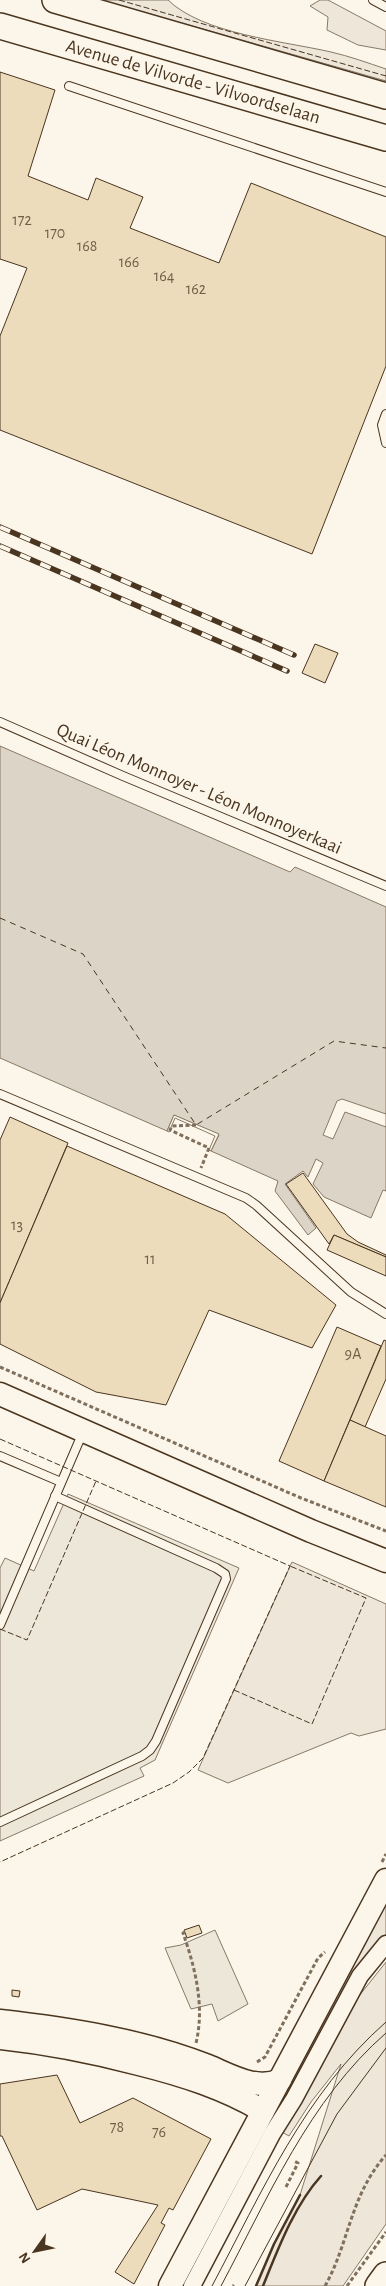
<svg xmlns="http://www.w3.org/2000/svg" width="386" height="2286" font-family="'Alegreya Sans',sans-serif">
<rect width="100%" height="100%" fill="#fbf6e9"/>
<!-- green -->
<g fill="#ede6d9" stroke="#887966">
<path d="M101,0H168C203,34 283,41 331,52C349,56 368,63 386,69V81Z"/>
<path d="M320,0H328L386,31V50L358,45L327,30L328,17L310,6Z"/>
<path d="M292,1562L386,1604V1729L359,1736L351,1733L228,1783L198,1770Z"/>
<path d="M386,1899V1935L366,1958L271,2128L266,2126Z"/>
<path d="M386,1962V2224L343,2286H256L274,2244L300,2195L341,2064L311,2102L289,2136L280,2131L334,2043L359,1996Z"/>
</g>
<!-- parking -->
<g fill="#ede7d9" stroke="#887966">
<path d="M68,1494L239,1568L155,1760L140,1768L144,1776L0,1841V1568L5,1558L34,1571Z"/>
<path d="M215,1930L248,2004L218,2021L212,2004L191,2009L165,1948L181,1945Z"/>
</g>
<!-- water -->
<path fill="#dcd4c6" stroke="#887966" d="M0,746L290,872L295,867L386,907V1191L383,1190L371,1218L324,1197L313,1184L323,1163L316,1159L308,1177L303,1171L285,1184L316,1228L308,1235L275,1191L278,1181L211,1151L219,1135L174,1115L167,1131L0,1058Z"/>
<!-- pier -->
<g fill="#fbf6e9" stroke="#887966">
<path d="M342,1099L386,1114V1127L345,1112L333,1139L323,1135L337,1101Z"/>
<path d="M174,1115L219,1134L211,1151L209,1150L215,1136L175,1118L169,1132L167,1131Z"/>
</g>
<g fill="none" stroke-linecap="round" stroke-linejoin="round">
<!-- ferry -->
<path stroke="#4a3520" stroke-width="1" stroke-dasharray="6 5" stroke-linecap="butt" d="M0,918L83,954L196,1125L334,1041L386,1048"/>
</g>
<!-- building -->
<g fill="#ecdcbc" stroke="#4a3520">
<path d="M0,72L55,90L28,176L88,200L96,178L143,197L130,228L219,263L251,183L386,237V366L312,554L0,430V336L27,268L0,259Z"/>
<path d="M315,644L338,653L325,683L302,673Z"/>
<path d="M10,1117L68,1143L0,1303V1140Z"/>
<path d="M67,1146L225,1214L336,1305L312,1348L209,1310L166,1405L96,1392L0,1344V1303Z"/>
<path d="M303,1173L347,1234L358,1242L386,1255V1257L334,1235L329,1244L286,1184Z"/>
<path d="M334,1235L386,1257V1276L327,1250Z"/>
<path d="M337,1327L381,1346L324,1481L279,1461Z"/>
<path d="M384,1340L386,1341V1379L365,1427L350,1420Z"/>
<path d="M350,1420L386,1436V1507L324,1481Z"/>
<path d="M199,1925L202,1933L187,1938L184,1930Z"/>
<path d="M12,1990L20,1991L19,1997L12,1996Z"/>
<path d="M57,2075L80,2123L133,2098L211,2139L173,2210L169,2208L161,2223L165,2225L134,2284L115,2272L158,2205L82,2189L37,2210L2,2136H0V2084Z"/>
</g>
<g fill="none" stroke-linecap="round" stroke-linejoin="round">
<defs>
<g id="lane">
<path d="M373,0L386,7"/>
<path d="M69,86L386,192"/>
<path d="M386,414L382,425L386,443"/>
<path d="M0,722L123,776L386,886"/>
<path d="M0,1094L246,1198L256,1205L351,1292L386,1314"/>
<path d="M0,1456L61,1482"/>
<path d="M0,1625L83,1432"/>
<path d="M0,1822L142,1756L150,1750L156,1741L226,1579L225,1574L216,1568L55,1496"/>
</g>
<path id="street" d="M192,2286L272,2134L294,2099L360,1976L386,1944"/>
<g id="secondary">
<path d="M0,1394L311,1531L386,1561"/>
<path d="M0,2021C70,2029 142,2040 208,2066C230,2075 256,2091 280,2080"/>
<path d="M0,2038C47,2043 93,2052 139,2064C183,2075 224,2088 263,2111"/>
<path d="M170,2286L386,1880"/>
</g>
<g id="primary">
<path d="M55,0L386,96"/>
<path d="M0,26L386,138"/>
<path d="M378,2286L386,2275"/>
</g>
</defs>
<!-- lane casing -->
<use href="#lane" stroke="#4a3520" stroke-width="10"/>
<!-- street casing -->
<use href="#street" stroke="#4a3520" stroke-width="19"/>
<!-- secondary casing -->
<use href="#secondary" stroke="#4a3520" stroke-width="25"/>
<!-- primary casing -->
<use href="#primary" stroke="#4a3520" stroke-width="28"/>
<!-- path -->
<g stroke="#7f6f5c" stroke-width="3" stroke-dasharray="4 2.5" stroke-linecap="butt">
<path d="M196,1125L172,1126L170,1130L209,1148L201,1168"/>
<path d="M0,1367L301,1498L386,1531"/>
<path d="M382,1862L386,1854"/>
<path d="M185,1932L183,1933C195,1967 205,2006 196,2043"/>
<path d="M257,2062L265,2057L318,1958L325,1952"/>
<path d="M286,2187L298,2163L294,2161"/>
<path d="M233,2286L234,2285"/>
<path d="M325,2286C349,2244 350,2195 386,2155"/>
<path d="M347,2286L386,2232"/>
</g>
<!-- lane -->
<use href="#lane" stroke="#fbf6e9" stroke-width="8"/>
<!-- street -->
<use href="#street" stroke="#fbf6e9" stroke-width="16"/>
<!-- secondary -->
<use href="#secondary" stroke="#fbf6e9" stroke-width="22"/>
<!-- primary -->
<use href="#primary" stroke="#fbf6e9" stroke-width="25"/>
<!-- tram -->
<g stroke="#4a3520" stroke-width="1">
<path d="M212,2286C262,2192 304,2094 386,2022"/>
<path d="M221,2286C268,2198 309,2100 386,2033"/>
<path d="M245,2286L337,2114L386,2048"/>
</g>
<defs>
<g id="rail">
<path d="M0,527L294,655"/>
<path d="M0,546L287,671"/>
</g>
</defs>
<!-- rail casing -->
<use href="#rail" stroke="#4a3520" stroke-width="5.5"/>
<!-- rail -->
<use href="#rail" stroke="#fbf6e9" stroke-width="4" stroke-dasharray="11" stroke-linecap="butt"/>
<!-- fence -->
<g stroke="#4a3520" stroke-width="1" stroke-dasharray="6 2.5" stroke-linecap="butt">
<path d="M119,0L386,76"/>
<path d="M0,1439L290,1566L203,1758L189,1772L173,1783L0,1862"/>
<path d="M0,1629L27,1640L96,1481"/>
<path d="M234,1690L312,1724L366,1598L290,1566"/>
</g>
<!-- wall -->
<g stroke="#4a3520" stroke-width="2.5">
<path d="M256,2286L274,2244L300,2195"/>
<path d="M263,2286C278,2249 294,2206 321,2176"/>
</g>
</g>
<g text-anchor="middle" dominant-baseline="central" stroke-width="4" stroke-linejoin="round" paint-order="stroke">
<!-- number labels -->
<g font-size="16" fill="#725f47">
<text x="22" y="220">172</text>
<text x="55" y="233">170</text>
<text x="87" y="246">168</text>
<text x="129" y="262">166</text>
<text x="164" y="276">164</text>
<text x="196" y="289">162</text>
<text x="17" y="1225">13</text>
<text x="150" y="1259">11</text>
<text x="353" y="1354">9A</text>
<text x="117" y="2127">78</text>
<text x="159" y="2132">76</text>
</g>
<!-- street labels -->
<g font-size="19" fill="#4a3520" stroke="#fbf6e9">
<text transform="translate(193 82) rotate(16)">Avenue de Vilvorde - Vilvoordselaan</text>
<text transform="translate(199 789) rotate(23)">Quai Léon Monnoyer - Léon Monnoyerkaai</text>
</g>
</g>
<!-- north arrow -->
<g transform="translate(35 2251) rotate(237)" stroke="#fbf6e9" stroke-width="4" paint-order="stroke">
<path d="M0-4L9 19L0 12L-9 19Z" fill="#4a3520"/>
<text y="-8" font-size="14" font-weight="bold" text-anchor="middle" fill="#4a3520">N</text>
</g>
</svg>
